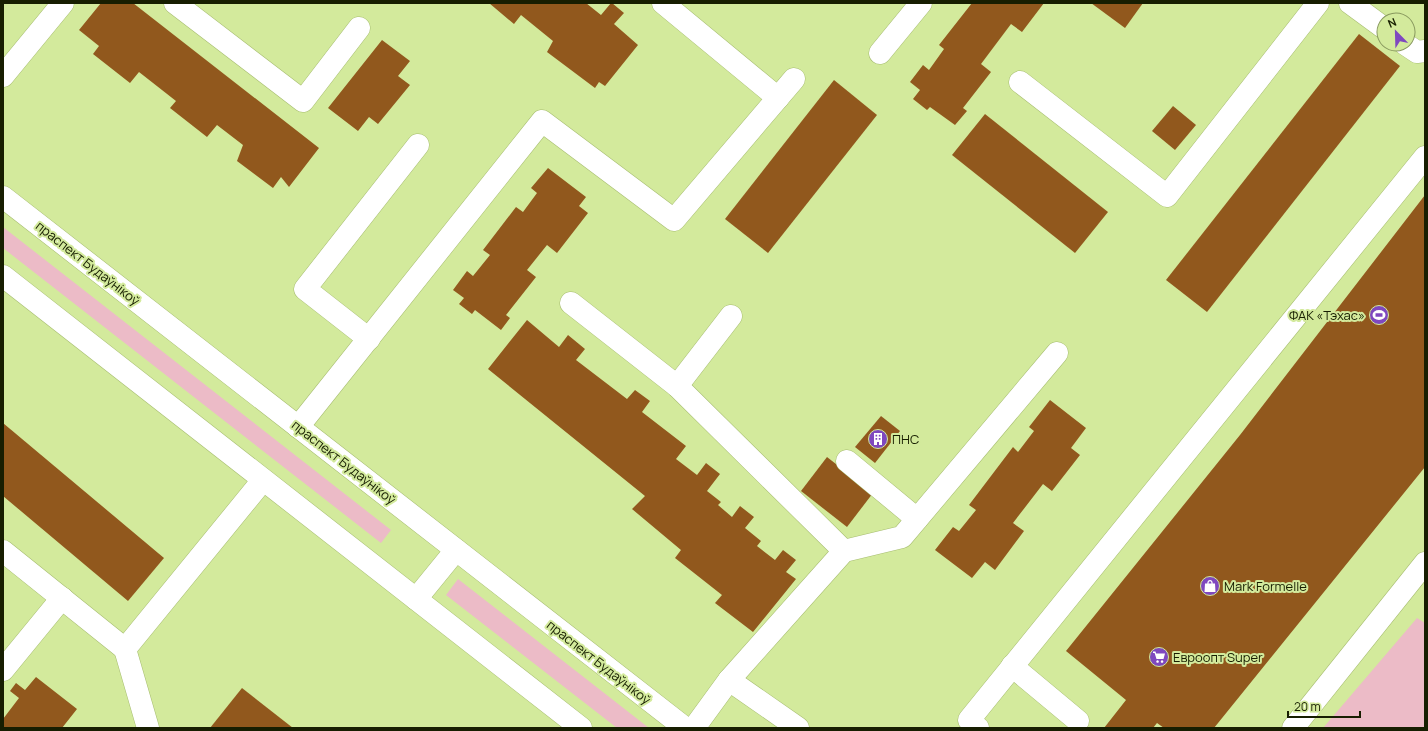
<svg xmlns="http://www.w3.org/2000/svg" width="1428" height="731" font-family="Manrope,sans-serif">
<rect width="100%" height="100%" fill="#d3ea9c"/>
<!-- green -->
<g fill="#ecbbc7">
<path d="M3,227L391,530L381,543L3,248Z"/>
<path d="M458,579L649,728H617L446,595Z"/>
<path d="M1417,618L1425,623V728H1323Z"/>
</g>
<!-- building -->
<g fill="#91581d">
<path d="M101,3H133L319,148L289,187L281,177L273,188L237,161L243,145L217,125L207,137L170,108L176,101L139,72L130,83L93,54L99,46L79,30Z"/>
<path d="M489,3H586L601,15L611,3H612L624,13L614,24L638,45L605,86L599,82L595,88L547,52L553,41L521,15L514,24Z"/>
<path d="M972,3H1044L1022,32L1011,24L981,64L991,72L963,108L967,111L955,125L930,107L927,110L913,99L920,90L910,82L923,65L929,70L944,49L939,45Z"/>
<path d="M1091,3H1143L1125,28Z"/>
<path d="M1359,34L1400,66L1207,312L1166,280Z"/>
<path d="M382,40L410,61L398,76L410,85L378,124L369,117L358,131L328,108Z"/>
<path d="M834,80L877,115L768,253L725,219Z"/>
<path d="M1173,106L1196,125L1175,150L1152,131Z"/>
<path d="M985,114L1108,212L1075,253L952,155Z"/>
<path d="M548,168L586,197L579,206L588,213L557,253L547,245L527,270L536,277L506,315L510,318L501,330L475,310L472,314L459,304L464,298L453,290L467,271L473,276L490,255L483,250L516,207L523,212L537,193L531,188Z"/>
<path d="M1425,195V467L1214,728H1164L1157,723L1153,728H1104L1126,700L1066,651L1240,435Z"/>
<path d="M527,320L559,347L568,335L585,349L576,360L627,399L635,390L650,401L642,412L686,446L676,459L697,475L706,463L720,474L707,491L721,502L718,505L732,517L740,506L754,517L745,528L761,541L757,546L775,560L783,550L796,560L786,572L796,579L753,632L715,603L722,595L675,558L681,550L632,509L645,496L488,369Z"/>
<path d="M1050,400L1086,428L1071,448L1080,455L1052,491L1043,484L1013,523L1024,531L995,570L985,562L972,578L935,550L953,527L959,531L976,510L969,505L1013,447L1018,452L1034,431L1029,427Z"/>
<path d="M881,416L900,431L875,463L855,447Z"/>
<path d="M3,423L164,558L128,601L3,496Z"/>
<path d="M827,457L873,493L847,527L801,491Z"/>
<path d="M36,677L77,709L62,728H3V719L19,698L10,691L16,683L25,690Z"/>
<path d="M242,688L293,728H210Z"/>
</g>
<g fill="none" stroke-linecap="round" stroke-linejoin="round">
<defs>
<g id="minor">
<path d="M175,3L303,101L359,28"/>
<path d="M663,3L778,98"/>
<path d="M1350,3L1384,28"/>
<path d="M1405,44L1417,52L1425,51"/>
<path d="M880,53L921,3"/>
<path d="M3,76L63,3"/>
<path d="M1020,82L1167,196L1318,3"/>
<path d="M571,303L677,386L844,551"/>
<path d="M369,339L305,289L418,145"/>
<path d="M677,386L731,316"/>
<path d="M298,427L542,121L674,220L794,79"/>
<path d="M847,461L917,519"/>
<path d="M3,551L125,649"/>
<path d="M416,599L456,550"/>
<path d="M1012,666L1078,721"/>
<path d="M3,670L62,598"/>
<path d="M729,680L798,728"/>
<path d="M148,728L125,649L263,480"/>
<path d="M694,728L729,680L844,551L902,537L1057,353"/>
<path d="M978,728L969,720L1425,157"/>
<path d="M1293,728L1425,563"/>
</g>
<g id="major">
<path d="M3,197L685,728"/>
<path d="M3,276L581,728"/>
</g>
</defs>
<!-- minor casing -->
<use href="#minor" stroke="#a7bd71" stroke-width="23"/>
<!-- major casing -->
<use href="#major" stroke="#a7bd71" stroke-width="23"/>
<!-- minor -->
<use href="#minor" stroke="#fff" stroke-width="22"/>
<!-- major -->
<use href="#major" stroke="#fff" stroke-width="22"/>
</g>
<!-- icons -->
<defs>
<symbol id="stadium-disc" viewBox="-11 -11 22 22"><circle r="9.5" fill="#7f48bf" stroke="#d3ea9c"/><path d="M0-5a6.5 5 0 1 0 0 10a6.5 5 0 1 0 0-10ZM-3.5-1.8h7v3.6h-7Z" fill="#fff"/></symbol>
<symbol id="building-disc" viewBox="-11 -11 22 22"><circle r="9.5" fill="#7f48bf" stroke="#d3ea9c"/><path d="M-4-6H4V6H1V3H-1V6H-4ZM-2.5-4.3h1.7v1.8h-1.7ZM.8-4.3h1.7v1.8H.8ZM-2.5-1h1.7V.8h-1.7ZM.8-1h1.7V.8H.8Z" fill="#fff"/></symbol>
<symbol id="shop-disc" viewBox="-11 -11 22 22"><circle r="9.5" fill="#7f48bf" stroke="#d3ea9c"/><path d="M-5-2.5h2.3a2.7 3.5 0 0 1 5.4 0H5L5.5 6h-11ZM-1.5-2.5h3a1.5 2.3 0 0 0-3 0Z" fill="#fff"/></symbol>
<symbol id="supermarket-disc" viewBox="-11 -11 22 22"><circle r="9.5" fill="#7f48bf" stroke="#d3ea9c"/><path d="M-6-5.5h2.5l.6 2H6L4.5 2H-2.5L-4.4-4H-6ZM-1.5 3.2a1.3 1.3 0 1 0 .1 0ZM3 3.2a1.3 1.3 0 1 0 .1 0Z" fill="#fff"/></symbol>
</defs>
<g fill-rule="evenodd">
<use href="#stadium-disc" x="1368" y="304" width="22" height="22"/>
<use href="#building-disc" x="867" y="428" width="22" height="22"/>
<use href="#shop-disc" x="1199" y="575" width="22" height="22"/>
<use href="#supermarket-disc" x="1148" y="646" width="22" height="22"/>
</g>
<g text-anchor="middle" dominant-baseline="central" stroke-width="4" stroke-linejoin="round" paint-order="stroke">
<!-- street labels -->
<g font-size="13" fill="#171e01" stroke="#d3ea9c">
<text transform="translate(88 263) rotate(38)">праспект Будаўнікоў</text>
<text transform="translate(344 462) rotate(38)">праспект Будаўнікоў</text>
<text transform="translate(599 662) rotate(38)">праспект Будаўнікоў</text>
</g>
<!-- poi labels -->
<g font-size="13" fill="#171e01" stroke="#d3ea9c" text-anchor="start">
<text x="1365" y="315" text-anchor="end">ФАК «Тэхас»</text>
<text x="892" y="439">ПНС</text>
<text x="1224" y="586">Mark Formelle</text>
<text x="1173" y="657">Евроопт Super</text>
</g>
</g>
<!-- border -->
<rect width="1428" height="731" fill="none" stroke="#171e01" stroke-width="8"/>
<!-- north arrow -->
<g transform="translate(1396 32) rotate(337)"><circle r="19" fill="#d3ea9c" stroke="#88985e"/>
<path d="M0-3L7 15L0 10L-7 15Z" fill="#7f48bf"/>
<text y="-6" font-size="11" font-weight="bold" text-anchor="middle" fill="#171e01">N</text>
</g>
<!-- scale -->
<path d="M1288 711v6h72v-6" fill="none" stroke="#171e01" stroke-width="2"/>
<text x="1294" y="711" font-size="12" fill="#171e01" stroke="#d3ea9c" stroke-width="3" paint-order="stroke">20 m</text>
</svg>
